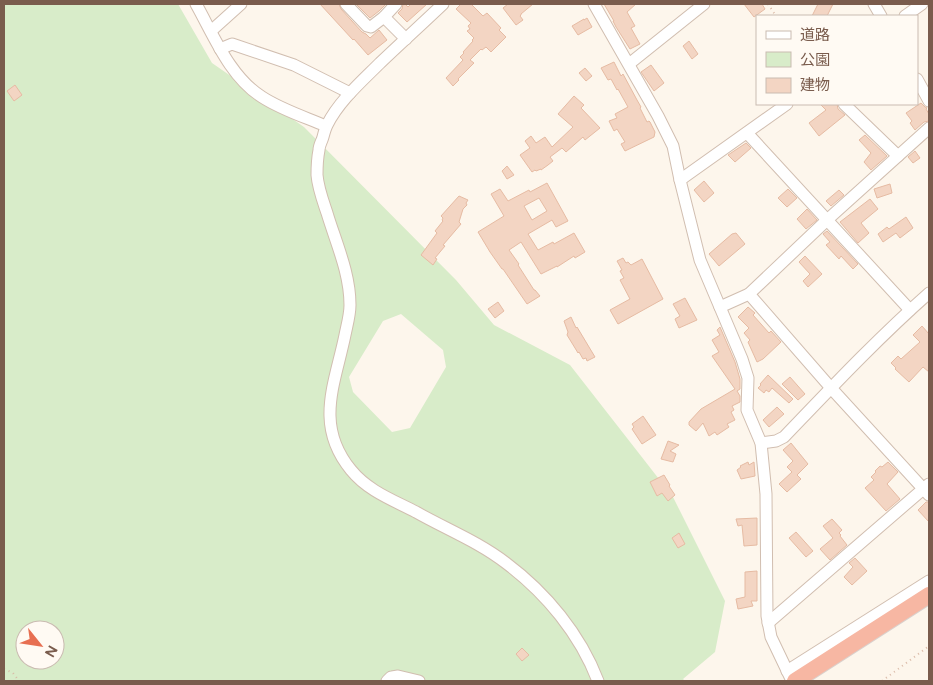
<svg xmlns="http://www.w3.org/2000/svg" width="933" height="685" font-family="Figtree,'Noto Sans JP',sans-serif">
<rect width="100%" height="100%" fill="#fdf6ec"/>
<!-- green -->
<path fill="#d8ecc9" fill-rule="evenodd" d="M4,4H178L212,63L304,127L456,280L494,325L570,365L673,497L725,601L715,652L683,679L685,681H4ZM401,314L443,350L446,367L410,428L392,432L353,392L349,377L383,321ZM25,630H55V660H25Z"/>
<!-- building -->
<g fill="#f3d5c3" stroke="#e6bba3" fill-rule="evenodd">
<path d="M320,4H339L341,9L362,32L366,34L370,38L379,30L387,40L368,55L354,39L353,40Z"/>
<path d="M356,4H386L379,11L370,18Z"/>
<path d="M403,4H405L408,7L411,4H427L407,22L398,13L402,9Z"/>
<path d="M461,4H471L483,16L487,13L501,28L499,30L506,37L491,52L486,47L482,50L481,49L470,60L474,63L458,79L459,80L453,86L446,78L463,60L460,57L464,53L463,52L473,41L472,40L474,38L467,31L470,29L468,26L471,23L456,9Z"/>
<path d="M508,4H533L521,14V15L520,16L523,20L516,25L503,8Z"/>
<path d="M604,4H636L627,12L635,26L631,28L640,44L630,49L616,27L613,21H614Z"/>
<path d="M744,4H762L765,9L754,17Z"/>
<path d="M818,4H833L827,16H812Z"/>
<path d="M587,18L592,27L578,35L572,26L584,19V20Z"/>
<path d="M689,41L698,54L692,59L683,46Z"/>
<path d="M614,62L621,76L623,74L637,100L641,107L640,108L647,122L649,121L650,122L655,132L654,137L625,151L621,144L625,142L617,129L614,131L609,121L617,118L615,114L628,107L618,89L617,90L611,79L608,80L601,68Z"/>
<path d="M651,65L664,83L654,91L641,72Z"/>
<path d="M585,68L592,76L586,81L579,73Z"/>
<path d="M15,85L22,95L14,101L7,91Z"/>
<path d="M574,96L584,105L581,108L600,128L585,140L583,137L566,152L562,148L550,157L553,161L548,165L541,170V169L536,171L535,170L532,172L520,155L530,148L525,141L531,136L536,143L545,137L552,147L573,127L558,114Z"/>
<path d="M921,103L925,107L927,108L926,109L929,114V121L924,122L915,130L910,123L912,121L906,113Z"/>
<path d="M820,104H837L838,109L845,115L819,136L809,123L826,110Z"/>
<path d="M865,135L887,156L871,170L864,162L871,153L859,140Z"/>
<path d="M746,143L751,148L735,162L728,155Z"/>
<path d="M915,151L920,158L913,163L908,157Z"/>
<path d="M507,166L514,175L507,179L502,171Z"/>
<path d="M704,181L714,193L704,202L694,190Z"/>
<path d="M547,183L568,221L556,227L552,220L528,234L538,250L553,242L554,244L574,233L585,252L575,258L574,256L557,267V266L541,274L521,242L509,250L519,264L518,265L534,290H535L540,296L527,304L503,269H502L490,252L478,232L504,216L491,194L500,189L508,201L529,190L530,192ZM539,198L547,211L532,220L524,206Z"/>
<path d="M890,184L892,193L877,198L874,189Z"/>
<path d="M788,189L797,198L787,207L778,198Z"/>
<path d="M839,190L844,195L831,206L826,201Z"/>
<path d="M459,196L468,200L466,203L467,205L463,209L459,222L461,224L443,245L445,246L435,258L437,259L433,265L421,255L437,233L435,231L443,221L442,220L443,218L441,216Z"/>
<path d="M870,199L878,209L861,223L869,233L858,243L840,222Z"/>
<path d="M807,209L817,220L806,229L797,219Z"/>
<path d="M906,217L913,228L900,238L896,233L883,242L878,234L887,227L889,229Z"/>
<path d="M827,231L858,264L853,269L841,256L839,259L826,245L830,242L823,234Z"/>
<path d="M736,233L745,244L719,266L709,254L732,234Z"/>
<path d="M805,256L822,274L808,287L803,281L810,274L799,262Z"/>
<path d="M623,258L626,263L628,262L631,265L642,259L663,299L618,324L610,310L630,299L620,280L624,278L620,271L622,270L617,261Z"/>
<path d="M685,298L697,320L679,328L675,319L680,316L673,304Z"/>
<path d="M498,302L504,311L495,318L488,309Z"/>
<path d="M748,307L755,313L753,315L769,333L771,331L781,342L763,359L757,362L748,342L750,340L744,333L749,328L738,317Z"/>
<path d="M571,317L576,328L577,327L595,357L587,361L586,358L583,359L579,352L578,353L575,348L567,335L568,332L564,321Z"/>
<path d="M922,326L929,334V372L923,367L909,382L895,369L896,368L891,363L898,356L901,359L920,342L913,335Z"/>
<path d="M720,327L735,362L740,379V389L737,391L740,396V402L732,406L734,410L731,412L735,420L727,424L729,427L717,435L715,432L709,436L703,423L696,431L689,425V422L701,409L735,389L712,356L719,352L712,340L720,335L717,330Z"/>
<path d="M768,375L793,399L789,403L772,388L769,392L766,390L764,393L758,388L761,385L760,384Z"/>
<path d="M790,377L805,394L798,400L782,384Z"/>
<path d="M777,407L784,414L769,427L763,420Z"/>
<path d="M643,416L656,435L642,444L632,429L634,427L632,424Z"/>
<path d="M668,441L679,445L670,451L676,454L673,462L661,459Z"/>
<path d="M791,443L808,464L797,475L801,479L787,492L779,484L792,472L787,467L793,461L783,450Z"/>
<path d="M748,462L749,465L754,462L755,476L741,479L737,470L741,467L740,466Z"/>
<path d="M888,462L898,472L887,484L900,499L886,511L865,488L874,480L871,477L876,472L875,471L880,466L882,467Z"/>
<path d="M664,475L670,485L669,486L675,495L668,501L662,493L657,496L650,482Z"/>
<path d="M926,502H929V522L918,510Z"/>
<path d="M757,518V545L744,546L742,525L738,526L736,519Z"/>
<path d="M832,519L842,530L839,533L841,535L840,536L847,545L830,560L820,549L833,538L823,526Z"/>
<path d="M796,532L813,551L806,557L789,538Z"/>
<path d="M679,533L685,544L678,548L672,538Z"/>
<path d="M855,558L867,571L852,585L844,577L853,567L849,563Z"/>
<path d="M757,571V601H751L753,606L738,609L736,599L745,597V572Z"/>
<path d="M522,648L529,655L522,661L516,654Z"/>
</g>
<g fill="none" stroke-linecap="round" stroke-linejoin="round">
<defs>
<g id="minor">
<path d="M196,4C214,36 230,77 262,97C282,110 305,117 326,126"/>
<path d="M346,4L367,26L371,27L384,17L396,4"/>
<path d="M443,4C422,24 401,43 380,63C361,82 339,101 327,125C325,129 324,133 323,137C322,141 319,145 319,150C318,155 317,170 317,175C318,188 323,201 327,213C336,243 350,273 350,305C350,315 347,325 345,335C335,384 314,425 351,470C368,491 393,500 416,512C446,529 479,542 506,563C546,593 580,634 598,681"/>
<path d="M594,4L658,116L673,146L680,180L700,260L742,359L748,378L747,410L761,443L766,494L767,616L771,637L792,681"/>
<path d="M874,4L881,16"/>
<path d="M905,16L922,4"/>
<path d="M384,17L406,39"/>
<path d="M211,31L241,4"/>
<path d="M220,49L232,44L294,65L350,93"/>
<path d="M629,64L704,4"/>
<path d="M917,79L929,101"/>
<path d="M844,104L898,156"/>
<path d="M747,133L910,310"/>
<path d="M680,180L787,104"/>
<path d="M749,294L831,388L929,495"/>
<path d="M720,307L749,294L827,220L929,128"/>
<path d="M761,443L776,441L784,437C831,388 878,338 929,293"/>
<path d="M768,623L929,484"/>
<path d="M787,671L929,581"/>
<path d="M387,681L391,677H392L398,676L419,681"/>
</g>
<path id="highway" d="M795,681L929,595"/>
</defs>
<!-- minor casing -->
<use href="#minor" stroke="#d1beb0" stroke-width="13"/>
<!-- highway casing -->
<use href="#highway" stroke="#dad1cd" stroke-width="18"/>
<!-- path -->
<g stroke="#d9b8a5" stroke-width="2" stroke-dasharray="1 4" stroke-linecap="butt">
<path d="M768,4L776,16"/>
<path d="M4,669L13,673L19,681"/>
<path d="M882,681L929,646"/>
</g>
<!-- minor -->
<use href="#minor" stroke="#fff" stroke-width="11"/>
<!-- highway -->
<use href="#highway" stroke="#f7b7a3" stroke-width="16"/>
</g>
<!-- border -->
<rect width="933" height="685" fill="none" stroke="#7a5c4d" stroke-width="10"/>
<!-- legend -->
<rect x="756" y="15" width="162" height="90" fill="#fffaf3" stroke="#cabbb1"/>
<rect x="766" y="31" width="25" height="8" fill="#ffffff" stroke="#cabbb1"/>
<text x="800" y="40" font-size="15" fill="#7a5c4d">道路</text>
<rect x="766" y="52" width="25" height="15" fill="#d8ecc9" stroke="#cabbb1"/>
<text x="800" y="65" font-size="15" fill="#7a5c4d">公園</text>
<rect x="766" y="78" width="25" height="15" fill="#f3d5c3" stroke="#cabbb1"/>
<text x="800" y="90" font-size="15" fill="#7a5c4d">建物</text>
<!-- north arrow -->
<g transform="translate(40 645) rotate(120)"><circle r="24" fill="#fffaf3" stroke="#cabbb1"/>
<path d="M0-4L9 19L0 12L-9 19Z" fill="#e76f51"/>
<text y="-8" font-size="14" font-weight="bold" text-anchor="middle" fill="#7a5c4d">N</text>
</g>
</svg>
